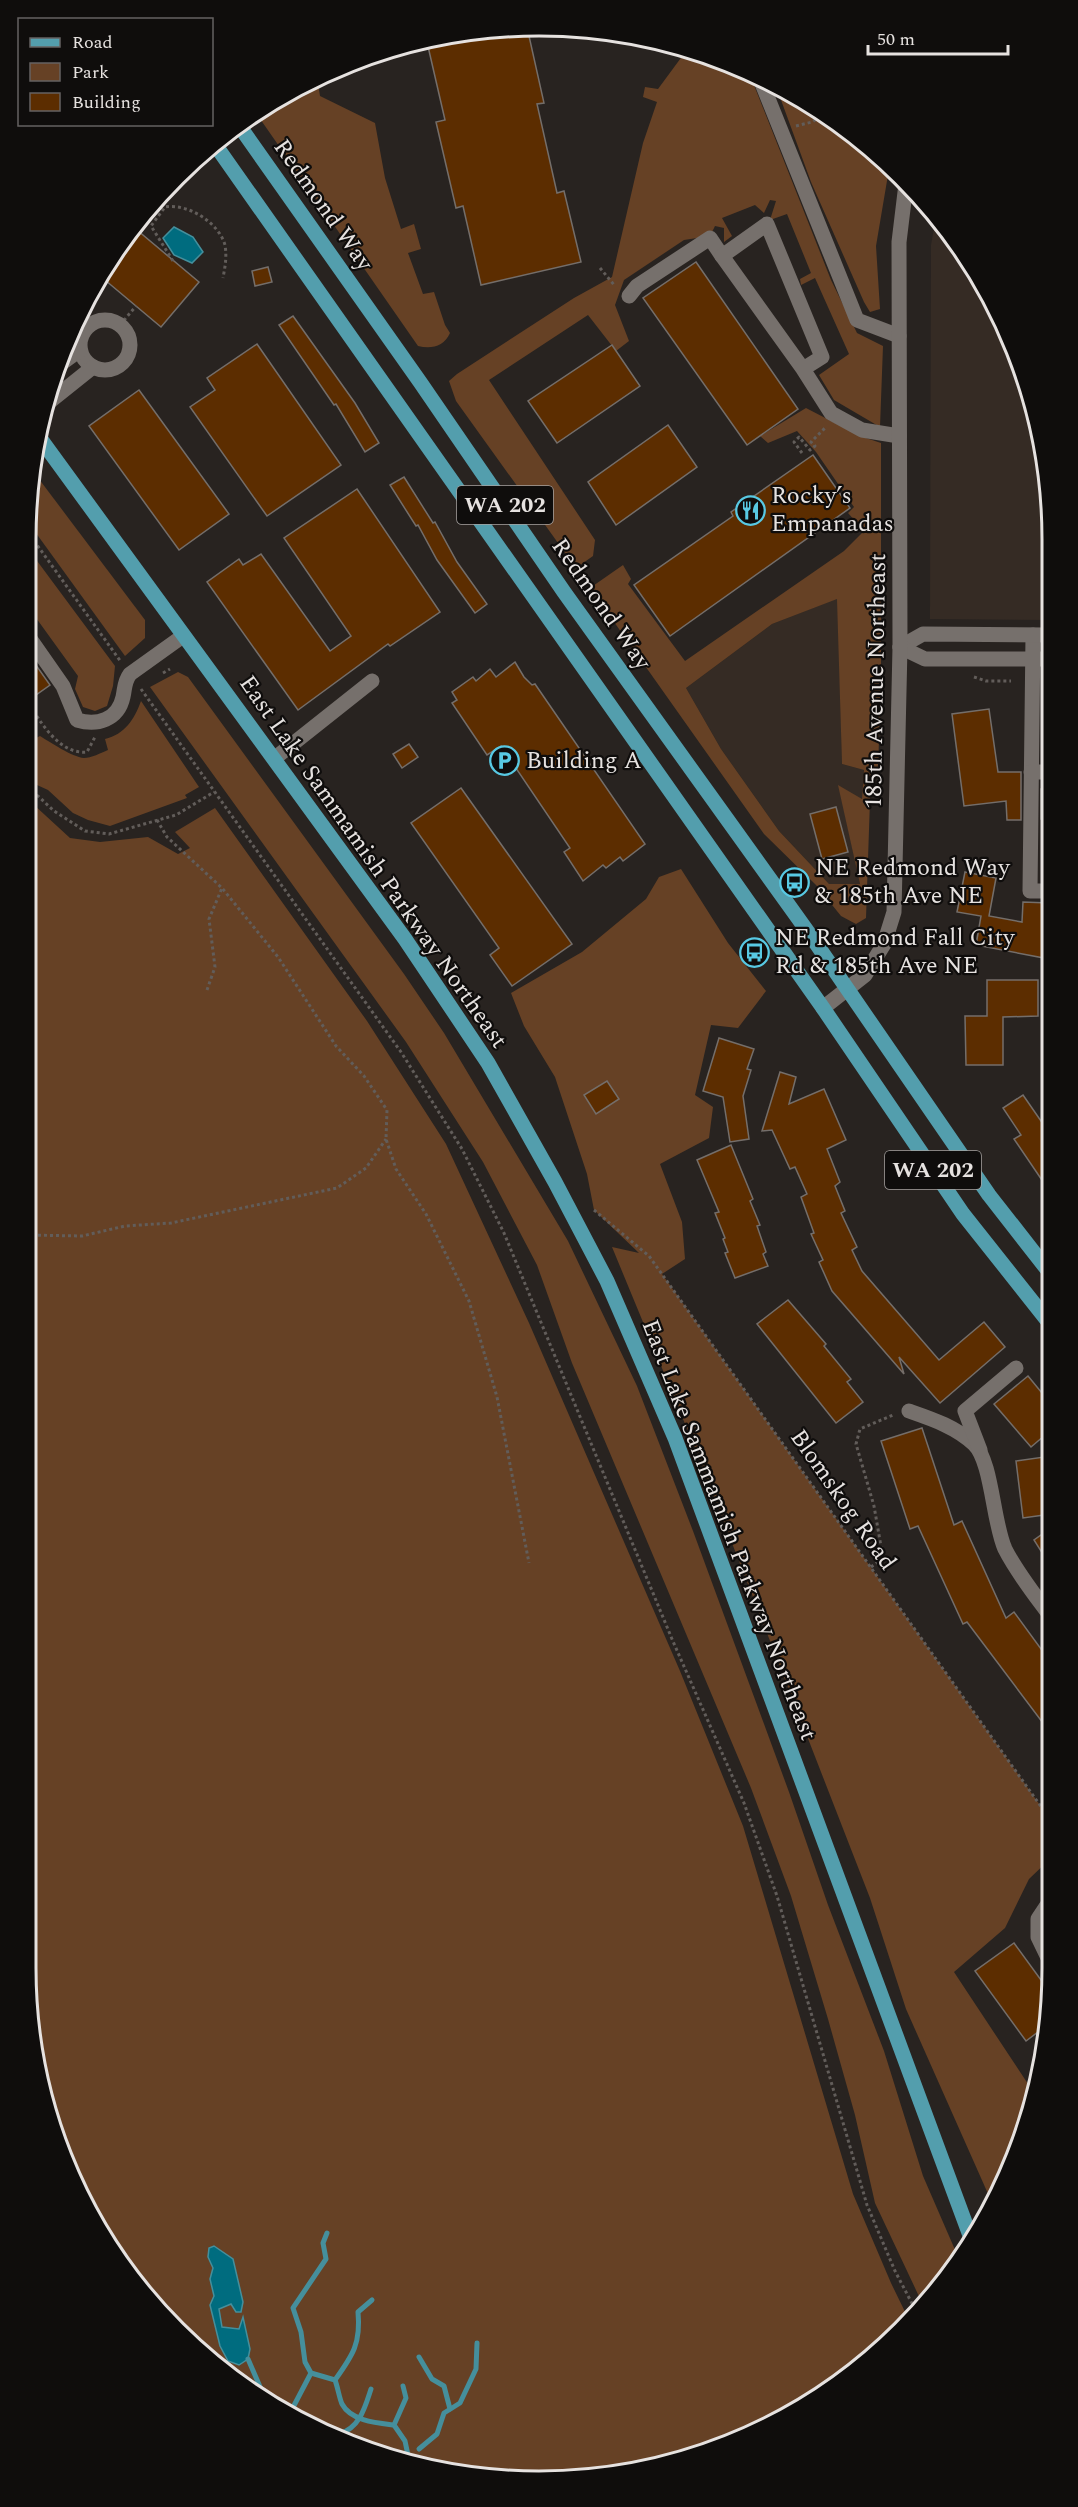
<svg xmlns="http://www.w3.org/2000/svg" width="1078" height="2507" font-family="Spectral,serif">
<rect width="100%" height="100%" fill="#282320"/>
<!-- built -->
<g fill="#352b24">
<path d="M936,217L1013,342L1048,472V620L930,619L931,245Z"/>
<path d="M838,598L842,764L864,770L862,800L839,786L860,884H829L779,831L721,749L686,688L772,624Z"/>
</g>
<!-- green -->
<g fill="#664125" fill-rule="evenodd">
<path d="M682,48L704,53L750,75L831,280L857,333L883,346L880,427L834,400L819,375L849,354L815,278L801,285L800,279L811,273L787,214L770,220L776,201L770,200L764,213L755,205L722,218L732,236L724,242V228L715,226L710,236L684,240L624,280L615,305L629,341L616,351L588,315L489,380L595,540L593,556L576,568L456,401L449,381L457,374L574,298L612,277L643,143L657,102L643,97L645,87L658,89L686,51Z"/>
<path d="M317,77L320,96L375,123L385,178L401,229L414,224L421,249L408,253L423,294L434,292L445,325L450,333C444,347 431,349 418,346L256,113Z"/>
<path d="M777,89L825,112L889,169L876,246L880,309L870,312L864,302L811,182Z"/>
<path d="M806,408L860,436L881,443V671L878,772L871,771L866,918L856,924L841,916L816,885L764,834L590,588L623,565L631,579L628,584L685,661L844,551L864,531L848,513L854,507L816,452L797,431L768,443L760,436ZM837,599L842,764L864,770L862,799L838,785L860,884H829L779,831L721,749L686,688L772,624Z"/>
<path d="M36,475L145,620V638L125,656L28,522Z"/>
<path d="M26,546L115,666L113,686L107,706L95,711L83,707L75,689L78,676L26,604Z"/>
<path d="M178,672L188,677L404,974L444,1033L568,1241L637,1386L693,1531L789,1792L828,1905L884,2051L923,2176L959,2259L924,2307L875,2203L855,2115L828,2019L791,1896L751,1788L572,1363L537,1265L483,1162L406,1042L150,687Z"/>
<path d="M141,701L199,787L185,795L187,798L110,826L88,820L73,813L48,790L26,780V743L40,736C50,742 72,757 84,758C91,758 101,753 108,750L105,739C125,734 134,720 141,701Z"/>
<path d="M26,801L33,804L70,838L100,842L148,837L178,854L190,848L175,832L215,808L367,1021L446,1144L529,1323L680,1671L743,1826L853,2194L891,2283L909,2320L796,2413L639,2472L539,2481L439,2472L283,2413L153,2306L94,2224L53,2133L26,1968Z"/>
<path d="M681,869L728,943L766,991L738,1028L711,1025L695,1095L713,1107L709,1138L660,1164L682,1222L685,1259L662,1274L1052,1822V1857L1029,1879L1005,1928L954,1972L1032,2090L1025,2133L993,2205L906,2009L870,1898L695,1448L612,1247L639,1253L594,1210L587,1174L555,1077L524,1026L511,993L582,952L646,899L659,877Z"/>
</g>
<!-- water -->
<g fill="#006c7f" stroke="#458f9c" stroke-width="1.5">
<path d="M174,227L193,237L203,252L192,263L174,255L163,238Z"/>
<path d="M214,2246L233,2259L243,2302L241,2312H236L231,2304L219,2309L222,2327L239,2329L243,2317L250,2349L248,2359L239,2365L228,2361L220,2346L210,2305L214,2296L210,2279L213,2268L208,2257L209,2248Z"/>
</g>
<g fill="none" stroke-linecap="round" stroke-linejoin="round">
<!-- stream -->
<g stroke="#458f9c" stroke-width="5">
<path d="M327,2233L323,2243L326,2259L293,2308L301,2332L305,2362L311,2373L335,2380C338,2388 339,2397 342,2404C351,2421 377,2423 394,2425L405,2441L409,2460"/>
<path d="M419,2357L432,2379L444,2386L450,2409"/>
<path d="M248,2359L261,2389L259,2394"/>
<path d="M335,2380C353,2355 361,2343 358,2312L372,2300"/>
<path d="M289,2415L311,2373"/>
<path d="M394,2425L406,2398L403,2386"/>
<path d="M339,2434C360,2428 365,2407 371,2389"/>
<path d="M419,2449L437,2434L444,2413L460,2403L476,2369L477,2343"/>
</g>
</g>
<!-- building -->
<g fill="#5c2d00" stroke="#746e6a" stroke-width="1.5">
<path d="M506,27H527L544,103L537,104L557,193L564,191L581,262L481,285L463,206L456,208L436,122L445,120L427,42Z"/>
<path d="M137,230L199,282L161,327L99,275Z"/>
<path d="M696,262L798,409L747,445L643,298Z"/>
<path d="M268,267L272,282L255,286L252,271Z"/>
<path d="M293,316L355,403L379,443L365,452L336,404L334,405L279,325Z"/>
<path d="M257,344L341,465L267,516L190,407L215,390L207,378Z"/>
<path d="M612,345L640,386L557,443L528,401Z"/>
<path d="M139,390L229,514L179,550L89,426Z"/>
<path d="M668,425L697,467L616,525L588,482Z"/>
<path d="M813,455L850,508L670,636L634,585L733,516L731,512Z"/>
<path d="M404,477L433,523L435,522L457,562L487,604L475,613L437,560L418,525L416,526L390,485Z"/>
<path d="M357,489L440,612L390,646L388,644L298,710L207,582L239,559L243,565L261,554L330,651L351,636L284,538Z"/>
<path d="M26,651L50,685L26,702Z"/>
<path d="M515,662L524,677L532,685L535,684L645,844L623,861L620,857L606,868L603,865L583,881L564,852L570,848L501,746L487,755L452,703L457,700L452,692L473,677L476,681L490,669L496,677Z"/>
<path d="M989,709L998,772H1021V820H1007L1006,801L964,806L952,714Z"/>
<path d="M409,744L418,757L402,768L393,754Z"/>
<path d="M461,788L572,944L512,986L490,955L499,948L411,823Z"/>
<rect x="1041" y="789" width="8" height="30"/>
<path d="M836,807L848,852L822,859L810,814Z"/>
<path d="M965,872L996,878L989,916L1022,922L1023,902L1049,903V928L1044,958L976,945L981,916L957,912Z"/>
<path d="M987,980H1038V1016L1003,1017V1065H966L965,1016H987Z"/>
<path d="M719,1038L754,1049L747,1069L751,1070L743,1096L749,1139L730,1142L723,1097L703,1091Z"/>
<path d="M780,1072L796,1077L789,1104L824,1089L846,1140L827,1149L840,1182L835,1186L845,1211L841,1213L857,1247L852,1250L862,1271L939,1360L984,1322L1005,1347L940,1403L899,1357L904,1374L832,1291L819,1262L823,1260L811,1234L814,1233L801,1197L807,1194L795,1167L790,1169L772,1130L762,1131Z"/>
<path d="M607,1081L619,1099L596,1114L584,1095Z"/>
<path d="M1023,1095L1050,1134V1192L1014,1139L1021,1135L1003,1108Z"/>
<path d="M731,1145L753,1199L750,1201L760,1225L757,1226L766,1252L763,1254L768,1266L735,1278L725,1253L728,1252L723,1239L725,1238L715,1213L719,1212L697,1160Z"/>
<path d="M788,1300L826,1344L824,1346L851,1379L847,1382L863,1402L836,1423L757,1324Z"/>
<path d="M1028,1376L1051,1404V1430L1031,1447L994,1404Z"/>
<path d="M922,1428L954,1525L962,1521L1006,1618L1014,1612L1052,1664V1735L967,1622L963,1624L918,1526L910,1529L881,1441Z"/>
<path d="M1051,1456V1514L1023,1518L1016,1461Z"/>
<path d="M1051,1528V1567L1034,1540Z"/>
<path d="M1014,1943L1049,1991L1042,2029L1026,2041L975,1971Z"/>
</g>
<g fill="none" stroke-linecap="round" stroke-linejoin="round">
<!-- path -->
<g stroke="#625d5a" stroke-width="3" stroke-dasharray="3 3" stroke-linecap="butt">
<path d="M796,126L812,122L826,113"/>
<path d="M173,261L151,226L165,207C188,203 219,223 225,245C227,257 225,267 223,278"/>
<path d="M600,268L615,286"/>
<path d="M120,325L136,306"/>
<path d="M802,453L794,442L799,437L810,450L815,446L811,442L825,428"/>
<path d="M27,531L121,662"/>
<path d="M163,673L170,669"/>
<path d="M974,677L986,681H1011"/>
<path d="M141,689L401,1052L462,1149L504,1233L672,1639L744,1803L777,1896L867,2205L895,2271L917,2313"/>
<path d="M27,701C40,721 59,755 87,752L95,737"/>
<path d="M26,790L38,796L54,811L85,831L109,834L176,815L214,792"/>
<path d="M157,820L167,837L222,888L278,957L336,1046L364,1076L387,1110L386,1139L396,1169L426,1214L469,1301L497,1397L529,1563"/>
<path d="M207,990L215,967L209,919L222,888"/>
<path d="M594,1210L649,1256L1052,1822"/>
<path d="M26,1235L82,1236L125,1226L171,1223L337,1188L366,1168L386,1139"/>
<path d="M871,1567L883,1558L874,1506L856,1444L860,1429L893,1415"/>
</g>
<!-- minor -->
<g stroke="#76706c" stroke-width="15">
<path d="M761,81L857,320L899,336"/>
<path d="M629,296L637,286L710,238L722,256"/>
<circle cx="105" cy="345" r="25"/>
<path d="M55,368L80,350"/>
<path d="M803,369L822,357L767,224L722,256L803,369L831,413L862,430L899,436"/>
<path d="M48,403L93,367"/>
<path d="M26,633L63,686L77,720C97,726 118,720 123,697C125,688 124,682 130,674L183,636"/>
<path d="M1033,635L1030,891H1049"/>
<path d="M900,647L923,634L1049,635"/>
<path d="M900,647L925,659H1049"/>
<path d="M275,758L372,681"/>
<path d="M1031,772H1049"/>
<path d="M823,1008L865,975L884,944L894,912L900,647L899,242L906,184"/>
<path d="M909,1411C932,1419 956,1427 974,1444C992,1461 993,1523 1005,1549C1017,1573 1035,1595 1051,1617"/>
<path d="M980,1450L965,1411L1016,1368"/>
<path d="M1052,1898L1038,1919V1937L1052,1966"/>
</g>
<!-- major -->
<g stroke="#539ead" stroke-width="15">
<path d="M238,124L420,382L564,592L813,939L989,1195L1050,1273"/>
<path d="M214,143L823,1008L963,1214L1051,1325"/>
<path d="M42,441L405,939L488,1063L555,1182L607,1281L675,1438L972,2241"/>
</g>
</g>
<!-- icons -->
<defs>
<symbol id="restaurant-ring" viewBox="-11 -11 22 22"><circle r="9.5" fill="#0f0d0c" stroke="#58c9e3" stroke-width="1.5"/><path d="M-5-6h1v4h1v-4h1v4h1v-4h1v5L-1.5 .5V6h-2V.5L-5-1ZM5-6V6H3V1.5H1.5Q1.5-4 5-6Z" fill="#58c9e3"/></symbol>
<symbol id="parking-ring" viewBox="-11 -11 22 22"><circle r="9.5" fill="#0f0d0c" stroke="#58c9e3" stroke-width="1.5"/><path d="M-3.5-5.5H1a3.5 3.5 0 0 1 0 7H-1V5.5H-3.5ZM-1-3.4V-.6H.8a1.4 1.4 0 0 0 0-2.8Z" fill="#58c9e3"/></symbol>
<symbol id="bus-ring" viewBox="-11 -11 22 22"><circle r="9.5" fill="#0f0d0c" stroke="#58c9e3" stroke-width="1.5"/><path d="M-5-6H5V4H4V6H2V4H-2V6H-4V4H-5ZM-3.5-4V0h7V-4ZM-3.5 1.2v1.5H-2V1.2ZM2 1.2v1.5H3.5V1.2Z" fill="#58c9e3"/></symbol>
</defs>
<g fill-rule="evenodd">
<use href="#restaurant-ring" x="734" y="494" width="33" height="33"/>
<use href="#parking-ring" x="488" y="744" width="33" height="33"/>
<use href="#bus-ring" x="778" y="866" width="33" height="33"/>
<use href="#bus-ring" x="738" y="936" width="33" height="33"/>
</g>
<g text-anchor="middle" dominant-baseline="central" stroke-width="4.5" stroke-linejoin="round" paint-order="stroke">
<!-- shield labels -->
<g fill="#0f0d0c" stroke="#a6a2a0" stroke-width="1.5">
<rect x="457" y="486" width="96" height="38" rx="4.5"/>
<rect x="885" y="1151" width="96" height="38" rx="4.5"/>
</g>
<g font-size="22" font-weight="bold" fill="#e6e2e0">
<text x="505" y="505">WA 202</text>
<text x="933" y="1170">WA 202</text>
</g>
<!-- street labels -->
<g font-size="24" fill="#e6e2e0" stroke="#0f0d0c">
<text transform="translate(323 205) rotate(55)">Redmond Way</text>
<text transform="translate(601 604) rotate(55)">Redmond Way</text>
<text transform="translate(876 681) rotate(-89)">185th Avenue Northeast</text>
<text transform="translate(373 862) rotate(55)">East Lake Sammamish Parkway Northeast</text>
<text transform="translate(843 1500) rotate(55)">Blomskog Road</text>
<text transform="translate(729 1530) rotate(69)">East Lake Sammamish Parkway Northeast</text>
</g>
<!-- poi labels -->
<g font-size="24" fill="#e6e2e0" stroke="#0f0d0c" text-anchor="start">
<text x="771" y="496">Rocky’s<tspan x="771" dy="28">Empanadas</tspan></text>
<text x="526" y="761">Building A</text>
<text x="815" y="868">NE Redmond Way<tspan x="815" dy="28">&amp; 185th Ave NE</tspan></text>
<text x="775" y="938">NE Redmond Fall City<tspan x="775" dy="28">Rd &amp; 185th Ave NE</tspan></text>
</g>
</g>
<!-- crop -->
<path d="M0 0H1078V2507H0ZM539 36H539A503 503 0 0 1 1042 539V1968A503 503 0 0 1 539 2471H539A503 503 0 0 1 36 1968V539A503 503 0 0 1 539 36Z" fill="#0f0d0c" fill-rule="evenodd"/>
<path fill="none" stroke="#e6e2e0" stroke-width="3" d="M539 36H539A503 503 0 0 1 1042 539V1968A503 503 0 0 1 539 2471H539A503 503 0 0 1 36 1968V539A503 503 0 0 1 539 36Z"/>
<!-- legend -->
<rect x="18" y="18" width="195" height="108" fill="#0f0d0c" stroke="#656261" stroke-width="1.5"/>
<rect x="30" y="38" width="30" height="9" fill="#539ead" stroke="#656261" stroke-width="1.5"/>
<text x="72" y="48" font-size="18" fill="#e6e2e0">Road</text>
<rect x="30" y="63" width="30" height="18" fill="#664125" stroke="#656261" stroke-width="1.5"/>
<text x="72" y="78" font-size="18" fill="#e6e2e0">Park</text>
<rect x="30" y="93" width="30" height="18" fill="#5c2d00" stroke="#656261" stroke-width="1.5"/>
<text x="72" y="108" font-size="18" fill="#e6e2e0">Building</text>
<!-- scale -->
<path d="M868 45v9h140v-9" fill="none" stroke="#e6e2e0" stroke-width="3"/>
<text x="877" y="45" font-size="18" fill="#e6e2e0" stroke="#0f0d0c" stroke-width="4.5" paint-order="stroke">50 m</text>
</svg>
